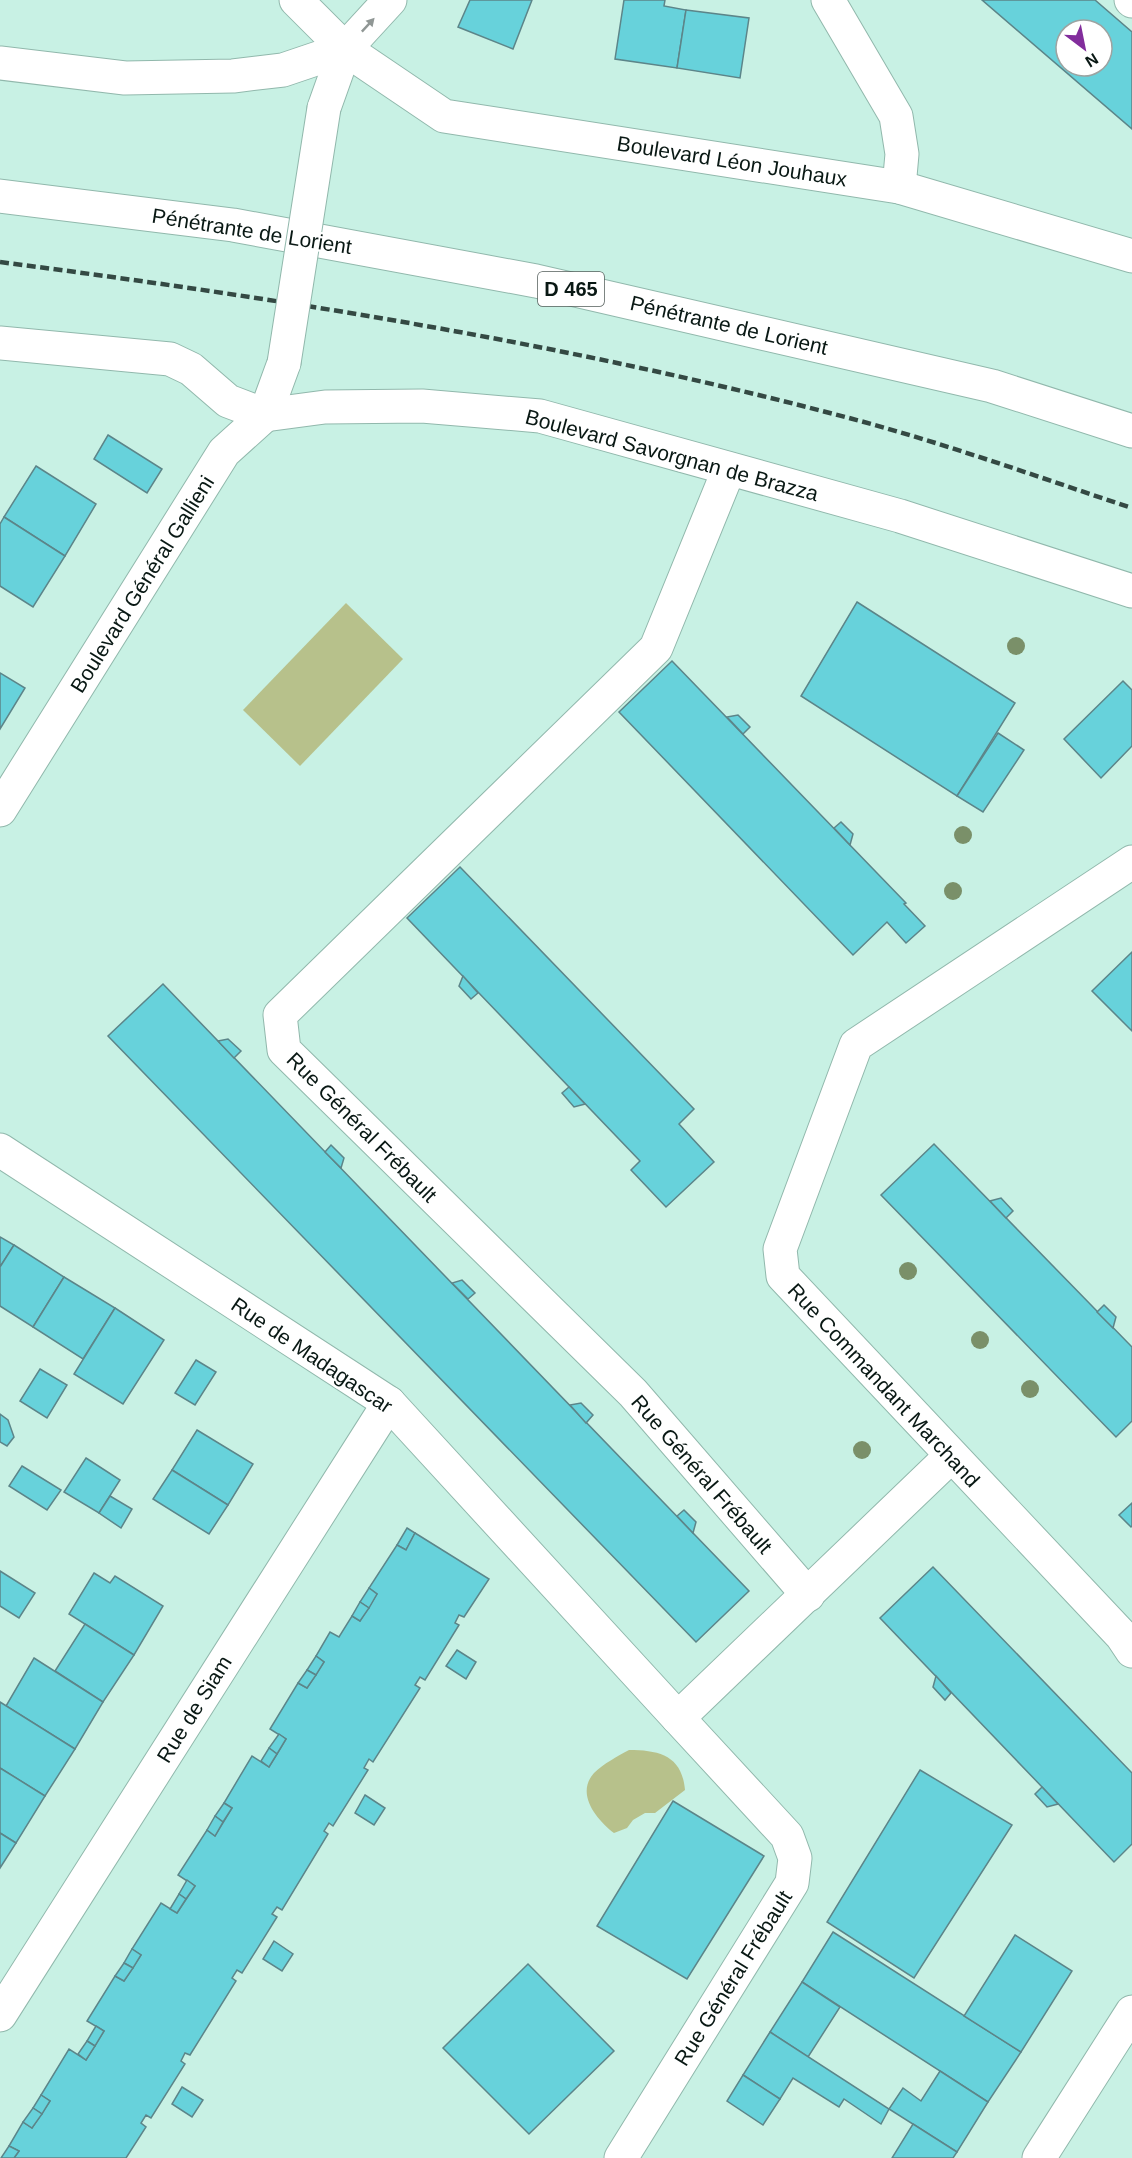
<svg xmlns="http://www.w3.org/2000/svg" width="1132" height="2158" font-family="Helvetica,sans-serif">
<rect width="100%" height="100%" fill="#c8f1e4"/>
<!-- green -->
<g fill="#b7c18b">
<path d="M346,603L403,659L300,766L243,710Z"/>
<path d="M629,1750C660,1750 682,1756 685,1790L655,1813H645L633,1820L627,1828L614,1833C597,1820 575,1794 594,1773C603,1764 618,1756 629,1750Z"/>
</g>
<!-- building -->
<g fill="#67d2db" stroke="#5c8589" stroke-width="1.5" fill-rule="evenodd">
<path d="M470,0H532L513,49L458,27Z"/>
<path d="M624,0H665L664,6L686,10L677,68L615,59Z"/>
<path d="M982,0H1095L1132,32V129ZM1066,30H1102V66H1066Z"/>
<path d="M686,10L749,18L740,78L677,68Z"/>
<path d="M108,435L162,469L147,493L94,459Z"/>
<path d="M36,466L96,504L65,556L4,517Z"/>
<path d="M4,517L65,556L33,607L0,586V524Z"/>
<path d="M857,602L1015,703L957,796L801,696Z"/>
<path d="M672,661L906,903L904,904L925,926L906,943L887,922L853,955L619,712Z"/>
<path d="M0,673L25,688L0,729Z"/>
<path d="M1123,681L1132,690V746L1101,778L1064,739Z"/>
<path d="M738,715L750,727L743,734L727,717Z"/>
<path d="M998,733L1024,750L983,812L957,796Z"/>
<path d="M841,822L853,834L850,845L834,828Z"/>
<path d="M460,867L694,1109L679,1124L714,1162L666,1207L631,1170L640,1161L407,918Z"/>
<path d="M1132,952V1031L1092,991Z"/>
<path d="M463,976L478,993L471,999L459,986Z"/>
<path d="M163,984L749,1591L696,1642L108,1036Z"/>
<path d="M228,1039L241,1051L234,1058L218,1041Z"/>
<path d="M569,1087L585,1104L574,1107L562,1093Z"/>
<path d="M934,1144L1132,1347V1421L1116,1437L881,1195Z"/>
<path d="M331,1145L344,1158L341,1168L325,1152Z"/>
<path d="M1001,1198L1013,1211L1006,1218L990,1201Z"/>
<path d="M0,1237L14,1245L0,1267Z"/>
<path d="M14,1245L64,1277L33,1327L0,1306V1267Z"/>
<path d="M64,1277L115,1308L83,1359L33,1327Z"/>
<path d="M462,1280L475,1293L468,1299L452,1283Z"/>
<path d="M1104,1305L1116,1317L1113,1328L1097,1312Z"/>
<path d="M115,1308L164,1340L123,1404L74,1374Z"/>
<path d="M196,1360L216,1372L195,1405L175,1393Z"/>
<path d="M40,1369L67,1385L47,1418L20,1401Z"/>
<path d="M581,1403L593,1415L586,1423L570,1405Z"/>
<path d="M0,1414L8,1420L14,1437L7,1446L0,1442Z"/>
<path d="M197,1430L253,1464L228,1505L172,1470Z"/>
<path d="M86,1458L120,1480L99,1513L64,1492Z"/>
<path d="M22,1466L61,1490L47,1510L9,1486Z"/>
<path d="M172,1470L228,1505L209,1534L153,1499Z"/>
<path d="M110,1496L132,1509L121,1528L99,1513Z"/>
<path d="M1132,1503V1526L1131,1527L1119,1515Z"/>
<path d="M684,1510L696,1522L693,1533L677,1516Z"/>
<path d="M407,1528L415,1533L406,1550L397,1545Z"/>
<path d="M415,1533L489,1579L464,1617L459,1615L455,1623L459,1625L425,1680L420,1677L415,1685L420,1688L373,1762L369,1759L364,1768L368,1770L333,1826L329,1823L324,1831L328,1834L282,1910L277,1907L272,1914L277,1917L242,1973L237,1970L232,1978L236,1981L190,2055L185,2053L181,2061L185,2064L151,2118L146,2115L141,2123L146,2127L126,2158H14L19,2151L9,2146L23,2122L32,2128L50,2101L41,2095L69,2049L86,2060L104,2031L87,2021L115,1976L124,1981L141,1955L132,1949L161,1903L177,1913L195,1886L178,1875L207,1830L215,1836L232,1808L224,1803L252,1756L269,1767L277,1754L286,1739L270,1729L298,1683L307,1688L324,1662L316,1656L330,1632L339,1637L352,1616L360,1621L377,1594L369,1588L397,1545L406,1550Z"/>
<path d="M933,1567L1132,1773V1844L1114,1862L880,1618Z"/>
<path d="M0,1571L35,1593L19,1618L0,1606Z"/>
<path d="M94,1573L110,1583L115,1576L163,1606L134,1655L69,1614Z"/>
<path d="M369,1588L377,1594L369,1608L360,1602Z"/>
<path d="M360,1602L369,1608L360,1621L352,1616Z"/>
<path d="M85,1624L134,1655L103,1702L55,1671Z"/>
<path d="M457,1650L476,1662L466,1679L446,1666Z"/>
<path d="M316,1656L324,1662L316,1675L307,1670Z"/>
<path d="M34,1658L103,1702L75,1749L6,1706Z"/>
<path d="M307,1670L316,1675L307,1688L298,1683Z"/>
<path d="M936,1676L951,1693L945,1700L933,1687Z"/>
<path d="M0,1702L75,1749L45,1796L0,1768Z"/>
<path d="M279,1734L286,1739L277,1754L269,1748Z"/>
<path d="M269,1748L277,1754L269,1767L261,1761Z"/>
<path d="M0,1768L45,1796L16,1843L0,1833Z"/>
<path d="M920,1770L1012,1825L914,1978L827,1922Z"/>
<path d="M1042,1787L1058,1804L1047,1807L1035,1794Z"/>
<path d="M365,1795L385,1808L374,1825L355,1813Z"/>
<path d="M673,1801L764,1856L687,1979L597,1926Z"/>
<path d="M224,1803L232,1808L223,1822L215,1816Z"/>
<path d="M215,1816L223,1822L215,1836L207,1830Z"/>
<path d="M0,1833L16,1843L0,1868Z"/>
<path d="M187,1880L195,1886L186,1899L179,1894Z"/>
<path d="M179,1894L186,1899L177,1913L170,1909Z"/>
<path d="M833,1932L1021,2052L988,2102L802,1982Z"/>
<path d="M1015,1935L1072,1971L1021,2052L964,2016Z"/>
<path d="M274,1941L293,1954L282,1971L263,1959Z"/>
<path d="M132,1949L141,1955L133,1968L124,1963Z"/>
<path d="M124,1963L133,1968L124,1981L115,1976Z"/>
<path d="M528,1964L614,2051L529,2134L443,2048Z"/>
<path d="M802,1982L840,2007L808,2057L770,2032Z"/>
<path d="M96,2026L104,2031L95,2046L87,2041Z"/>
<path d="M770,2032L889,2109L881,2124L844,2099L839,2107L793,2078L780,2099L743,2075Z"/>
<path d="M87,2041L95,2046L86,2060L78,2054Z"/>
<path d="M940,2071L988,2102L957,2152L889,2109L903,2088L921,2101Z"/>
<path d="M743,2075L780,2099L763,2125L727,2101Z"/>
<path d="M182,2087L203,2100L192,2117L172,2104Z"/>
<path d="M41,2095L50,2101L42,2114L33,2108Z"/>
<path d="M33,2108L42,2114L32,2128L23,2122Z"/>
<path d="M913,2124L957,2152L953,2158H892Z"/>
<path d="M9,2146L19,2151L14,2158H1Z"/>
</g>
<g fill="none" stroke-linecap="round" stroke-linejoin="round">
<defs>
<g id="minor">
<path d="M296,0L345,49L444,116L899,187L1132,256"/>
<path d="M828,0L896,116L902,154L899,187"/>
<path d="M1131,0L1132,1"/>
<path d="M0,63L125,78L233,76L283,70L345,49"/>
<path d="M324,108L345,49L390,0"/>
<path d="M0,343L170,359L191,369L228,401L265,415L325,407L422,406L540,416L900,516L1132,591"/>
<path d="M729,469L656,648L280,1015L284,1050L633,1393L808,1595"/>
<path d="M0,810L224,452L265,415L284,363"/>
<path d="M1132,862L856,1045L780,1249L783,1276L1122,1636L1132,1651"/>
<path d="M0,1150L389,1403L678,1718"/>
<path d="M0,2015L389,1403"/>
<path d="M621,2158L792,1883L795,1858L787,1836L678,1718L950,1457"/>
</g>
<g id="major">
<path d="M0,196L233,225L536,281L992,386L1132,431"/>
<path d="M1039,2158L1132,2012"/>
</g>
</defs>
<!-- minor casing -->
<use href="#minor" stroke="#91b8ac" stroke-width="35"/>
<!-- major casing -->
<use href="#major" stroke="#91b8ac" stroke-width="35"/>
<!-- minor -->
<use href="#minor" stroke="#fff" stroke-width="33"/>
<!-- major -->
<use href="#major" stroke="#fff" stroke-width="33"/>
<!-- rail -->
<path stroke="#344943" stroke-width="4.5" stroke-dasharray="9 4.5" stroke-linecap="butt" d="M0,262C285,299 570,344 849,418C944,443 1038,477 1132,508"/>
<defs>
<path id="minor-bridge" d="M284,363L324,108"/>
</defs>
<!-- minor-bridge casing -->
<use href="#minor-bridge" stroke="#91b8ac" stroke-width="35" stroke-linecap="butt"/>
<!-- minor-bridge -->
<use href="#minor-bridge" stroke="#fff" stroke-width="33"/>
</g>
<!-- trees -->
<g fill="#7a9069">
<circle cx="1016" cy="646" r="9"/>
<circle cx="963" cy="835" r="9"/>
<circle cx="953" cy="891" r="9"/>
<circle cx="908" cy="1271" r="9"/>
<circle cx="980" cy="1340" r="9"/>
<circle cx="1030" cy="1389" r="9"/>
<circle cx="862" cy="1450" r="9"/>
</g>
<!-- one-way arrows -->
<defs><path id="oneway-solid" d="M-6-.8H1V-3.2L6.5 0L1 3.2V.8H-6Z" transform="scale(1.5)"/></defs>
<use fill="#909795" href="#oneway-solid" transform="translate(368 25) rotate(-47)"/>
<g text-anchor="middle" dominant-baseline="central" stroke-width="4.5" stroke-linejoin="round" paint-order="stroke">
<!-- shield labels -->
<rect fill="#fff" stroke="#535d5a" stroke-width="1.5" x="538" y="272" width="66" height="34" rx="4.5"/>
<g font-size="20" font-weight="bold" fill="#091814">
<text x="571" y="289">D 465</text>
</g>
<!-- street labels -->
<g font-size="21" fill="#091814" stroke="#fff">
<text transform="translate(732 161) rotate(9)">Boulevard Léon Jouhaux</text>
<text transform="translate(252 231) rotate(9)">Pénétrante de Lorient</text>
<text transform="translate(729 325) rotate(13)">Pénétrante de Lorient</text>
<text transform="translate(672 455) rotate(15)">Boulevard Savorgnan de Brazza</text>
<text transform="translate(142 584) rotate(-58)">Boulevard Général Gallieni</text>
<text transform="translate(362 1127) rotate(45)">Rue Général Frébault</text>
<text transform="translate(312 1355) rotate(34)">Rue de Madagascar</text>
<text transform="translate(884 1385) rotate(47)">Rue Commandant Marchand</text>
<text transform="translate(702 1474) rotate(49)">Rue Général Frébault</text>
<text transform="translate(194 1709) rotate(-58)">Rue de Siam</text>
<text transform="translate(733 1978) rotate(-58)">Rue Général Frébault</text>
</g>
</g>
<!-- north arrow -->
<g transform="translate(1084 48) rotate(148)"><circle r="28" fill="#ffffff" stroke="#9da3a1" stroke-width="1.5"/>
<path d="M0-4.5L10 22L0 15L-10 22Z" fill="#822d9c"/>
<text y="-9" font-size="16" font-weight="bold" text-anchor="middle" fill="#091814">N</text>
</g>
</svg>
